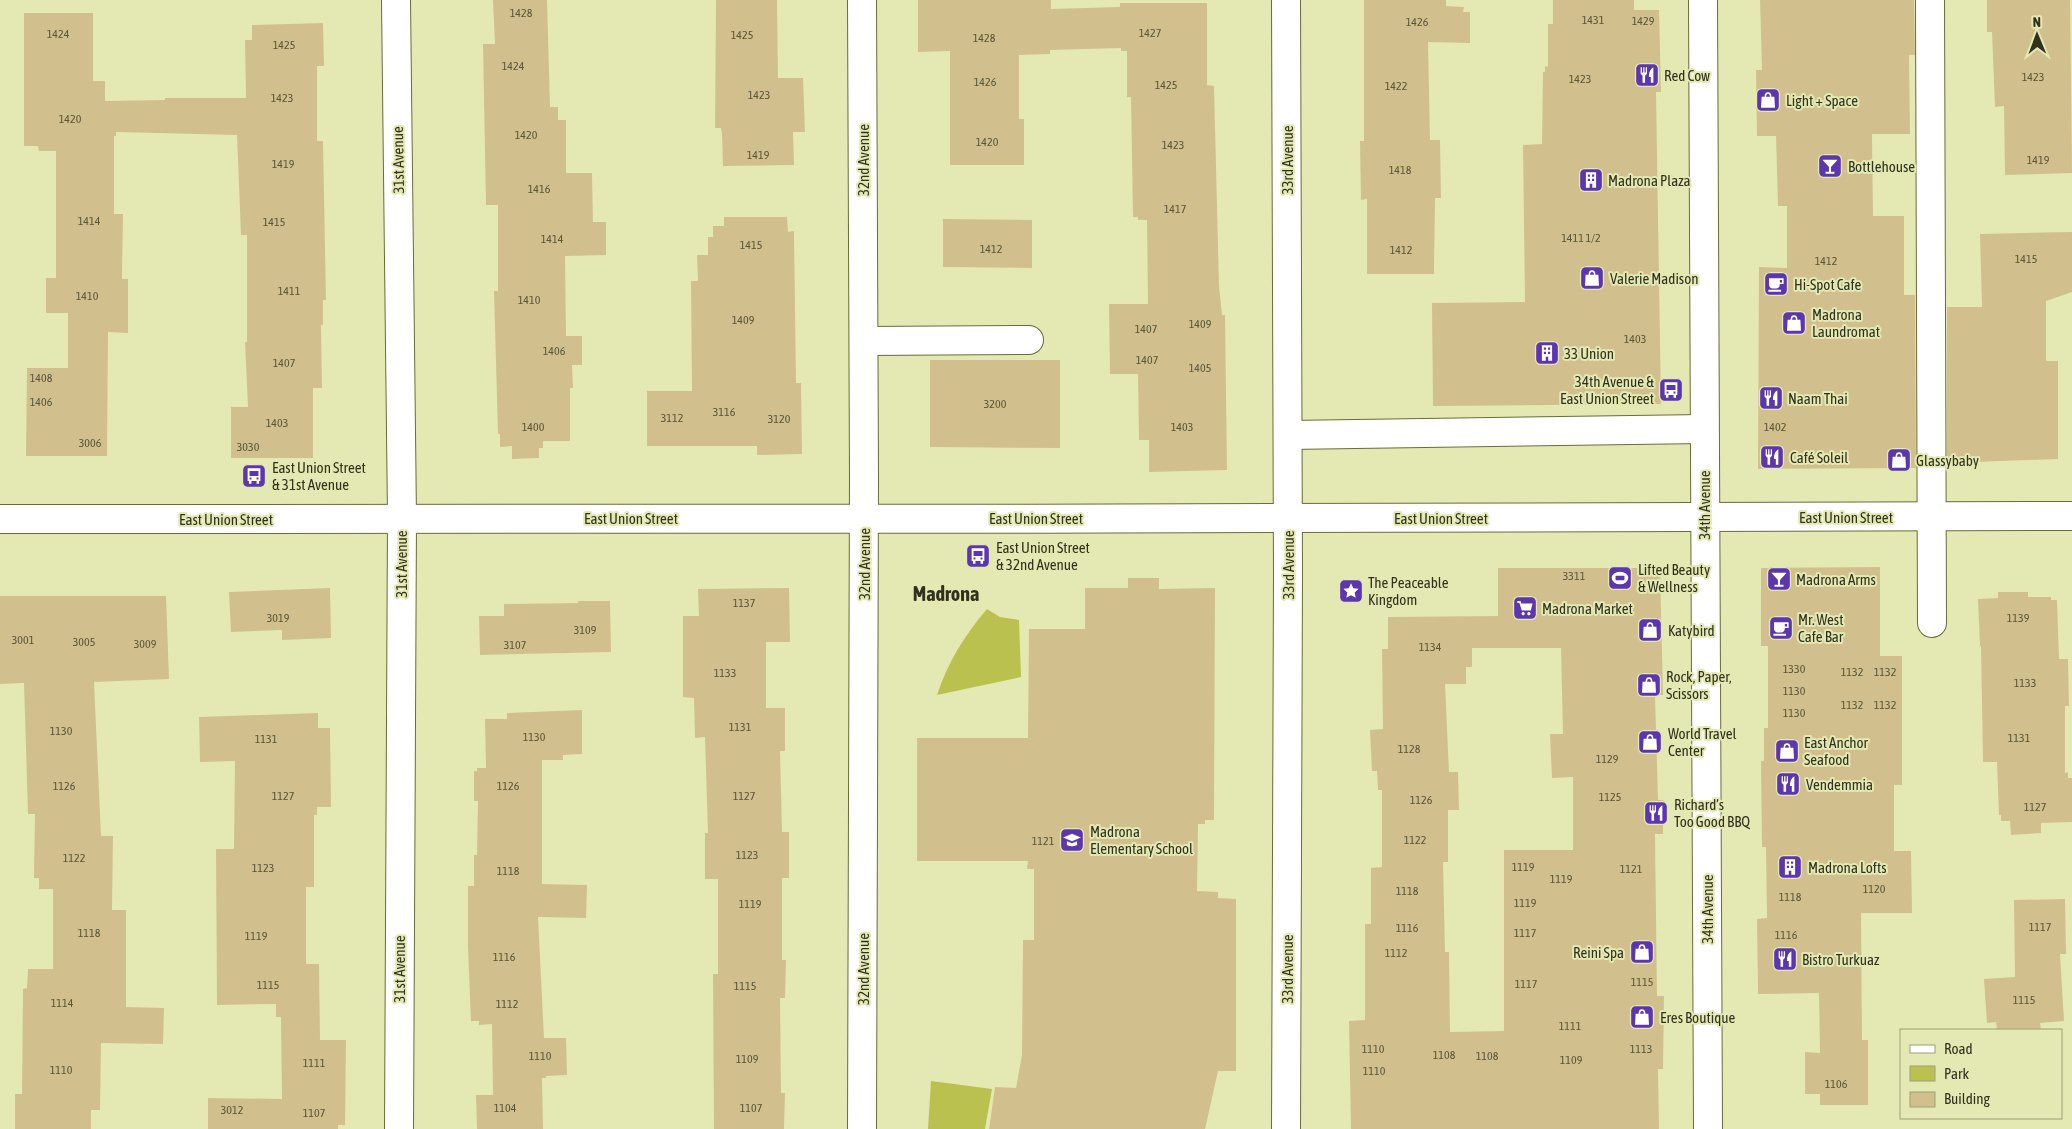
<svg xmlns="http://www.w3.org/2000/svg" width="2072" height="1129" font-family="'Asap Condensed',sans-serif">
<rect width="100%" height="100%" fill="#e4e9b3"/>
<!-- green -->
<g fill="#bbc14f">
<path d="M987,609L1000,617L1019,620L1021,677L937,695C948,662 964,636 987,609Z"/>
<path d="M931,1081L992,1089L985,1129H928Z"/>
</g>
<!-- building -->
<g fill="#d1c08d" fill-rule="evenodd">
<path d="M493,0H547L550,107H558V120H566V173H592L593,222H606V255L565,256L566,336H582V365H572L573,388H570V441H543V448H539V458L512,459V446L500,447V434H498L494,291H498V205H486L483,44H495Z"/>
<path d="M716,0H777L778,78H803L805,132H793L794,165L723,166L722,134L721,128H715Z"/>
<path d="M918,0H1051V9L1120,7V3H1207V85L1214,86L1219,286L1222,315H1225L1227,470L1149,472V440H1139L1138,374H1110L1109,304H1148L1147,220H1138V217H1133L1131,97H1127V51H1121V48L1050,50V54L1019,55V119H1024V165H950V51L918,52Z"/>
<path d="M1364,0H1446V6L1464,7L1463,12H1470V43L1428,42L1430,140H1440L1441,198H1435L1434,274H1367V199L1361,200L1360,141H1364Z"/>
<path d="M1553,0H1634V10H1659L1661,92H1656L1661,404L1433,406L1432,303L1525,302L1523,145L1542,144L1543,72H1545V66L1548,67V24H1553Z"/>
<path d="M1760,0H1914L1915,55H1909L1910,134H1872L1873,216H1904V295H1915L1916,468L1758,469L1759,267L1787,268V206H1778L1776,136H1757L1756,70H1762Z"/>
<path d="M1987,0H2070L2072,173L2005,175L2004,106L1995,107L1992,32H1987Z"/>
<path d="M24,13H93V81H105V101L165,100V98H246L245,40H252V25L323,23L324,66H317V141H323L326,300H323V325H321L322,388H313V458H231V407H248L245,342H247V235H241L237,135L116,132V136H114V214H123L122,279H128V333L108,332L107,456H26L27,368H68V313H46V278H56V151H39L38,146H24Z"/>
<path d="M724,217H787L788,232L794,231L796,383H801L802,454L757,455V446H647V391H692L691,281H698L697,255H708V237H713V226H724Z"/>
<path d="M943,219L1032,220V268L943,267Z"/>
<path d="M2072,232V292L2046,301V361H2058V459L1947,463V307H1982L1980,234Z"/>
<path d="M930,360H1060V448L930,447Z"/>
<path d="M1880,567V656H1902V785H1894V851H1911L1912,913H1861L1862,1040H1868V1105H1820V1094H1805V1052L1820,1053L1819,993L1758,994L1757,919L1767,918L1766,847H1762L1761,761H1764V728H1768V646H1761V568Z"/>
<path d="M1498,568H1660L1663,695H1655L1658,800H1663V834H1655L1657,996H1664L1663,1069H1658L1659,1129H1351L1349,1021L1365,1020V924H1371V868L1382,867V790H1378L1377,771H1372L1370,730L1383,729L1382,649H1388V617L1498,616ZM1472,648H1561L1563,734H1550L1552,778L1573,777V850H1504V1031L1450,1032L1449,952H1445L1443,862H1448V810H1459L1458,772H1449L1445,684H1466V667H1472Z"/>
<path d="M1128,578H1159V589L1215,588L1214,820H1205V824H1198L1197,891L1218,892V898L1236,899V1071H1218L1205,1129H989L995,1087L1016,1088L1022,1055L1023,940H1034V869H1027L1028,861H917V738H1028L1029,629H1085V588H1128Z"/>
<path d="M330,588L331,638L282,640V630L231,632L229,592Z"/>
<path d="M789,588L790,642H766V708H785V751H780L782,832H789V878H782V960H786L785,998H780L781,1093H785L784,1129H714L713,974H718V879H705V833H708L705,737L695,738L694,698L683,697V616H699L698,589Z"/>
<path d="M1998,592H2028V597H2051V600H2057L2059,659H2068L2069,706H2065V773L2068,772V778H2072V822L2041,823V833L2011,835L2010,821H2001V815H1999L1997,762H1983L1981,646H1980L1978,599L1998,598Z"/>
<path d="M0,596H166L169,679L94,682L101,836H113L112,910H126V1007L164,1008L163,1044L101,1043L100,1110H91V1129H15V1094H22L23,989L27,988L28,969H53V889H39V878H34L35,814H28L24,683L0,684Z"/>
<path d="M578,601H610L611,652L480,655L479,616H504V604L578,603Z"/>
<path d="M582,710V754L563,755V760H542V884L587,885L586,918L538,917L544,1038H566L567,1075L546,1076V1078H542L543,1129H477L476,1095H493L492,1024L479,1025V1021H471L468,948V886H474V855H477L478,801H474V771H477V768H486L485,719H507V713Z"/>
<path d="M318,713V728H330L331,807H317V815H314V887H306V964H319L320,1040H346L345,1125H338V1129H208V1098L282,1099L281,1017H276V1004L217,1005L216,849H234L235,761L200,762L199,717Z"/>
<path d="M2065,899L2066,954H2060L2064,1021L2040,1023L2041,1030H1997L1996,1022L1987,1023L1984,979L2015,977L2014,900Z"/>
</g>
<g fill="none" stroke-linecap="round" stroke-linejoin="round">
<defs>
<g id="minor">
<path d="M396,0L402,518L399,1129"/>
<path d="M1703,0L1708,1129"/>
<path d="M1930,0L1932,623"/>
<path d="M864,341L1029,340"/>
<path d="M1288,435L1704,429"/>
<path d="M0,519C691,518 1381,520 2072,516"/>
<path d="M862,1129L864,479L862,0"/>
<path d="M1286,1129L1288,573L1286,0"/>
</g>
</defs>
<!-- minor casing -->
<use href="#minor" stroke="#696c3b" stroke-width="30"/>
<!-- minor -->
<use href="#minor" stroke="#fff" stroke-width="28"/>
</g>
<!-- icons -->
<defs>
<symbol id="restaurant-square" viewBox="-11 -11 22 22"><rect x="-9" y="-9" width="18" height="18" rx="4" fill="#5c36ae" stroke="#e4e9b3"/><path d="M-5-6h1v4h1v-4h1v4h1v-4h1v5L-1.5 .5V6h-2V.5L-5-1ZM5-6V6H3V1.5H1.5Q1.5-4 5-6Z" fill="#fff"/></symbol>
<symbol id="shop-square" viewBox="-11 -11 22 22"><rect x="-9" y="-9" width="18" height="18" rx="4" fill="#5c36ae" stroke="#e4e9b3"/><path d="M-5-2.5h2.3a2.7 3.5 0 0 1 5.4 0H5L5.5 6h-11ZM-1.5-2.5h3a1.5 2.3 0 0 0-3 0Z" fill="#fff"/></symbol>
<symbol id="bar-square" viewBox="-11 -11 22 22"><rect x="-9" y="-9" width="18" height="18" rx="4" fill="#5c36ae" stroke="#e4e9b3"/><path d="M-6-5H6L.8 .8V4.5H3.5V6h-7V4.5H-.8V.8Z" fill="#fff"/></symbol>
<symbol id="building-square" viewBox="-11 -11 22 22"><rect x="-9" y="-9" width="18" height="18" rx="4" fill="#5c36ae" stroke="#e4e9b3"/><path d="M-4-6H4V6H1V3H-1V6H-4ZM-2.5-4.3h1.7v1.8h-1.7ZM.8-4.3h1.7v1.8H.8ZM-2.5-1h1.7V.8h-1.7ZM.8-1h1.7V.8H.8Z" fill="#fff"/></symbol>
<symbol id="cafe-square" viewBox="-11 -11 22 22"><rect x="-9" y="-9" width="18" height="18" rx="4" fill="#5c36ae" stroke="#e4e9b3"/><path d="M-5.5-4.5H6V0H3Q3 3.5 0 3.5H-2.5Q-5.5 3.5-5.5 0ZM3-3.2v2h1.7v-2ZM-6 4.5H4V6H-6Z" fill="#fff"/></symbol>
<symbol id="bus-square" viewBox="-11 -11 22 22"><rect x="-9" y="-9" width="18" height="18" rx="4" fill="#5c36ae" stroke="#e4e9b3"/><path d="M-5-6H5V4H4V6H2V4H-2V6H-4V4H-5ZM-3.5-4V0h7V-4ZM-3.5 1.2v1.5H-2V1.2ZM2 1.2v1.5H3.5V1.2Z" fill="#fff"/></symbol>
<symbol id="stadium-square" viewBox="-11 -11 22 22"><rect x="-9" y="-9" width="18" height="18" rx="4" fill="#5c36ae" stroke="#e4e9b3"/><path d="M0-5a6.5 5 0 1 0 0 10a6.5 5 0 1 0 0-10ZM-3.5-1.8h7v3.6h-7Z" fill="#fff"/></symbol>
<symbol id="sight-square" viewBox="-11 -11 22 22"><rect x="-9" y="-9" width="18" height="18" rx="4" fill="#5c36ae" stroke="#e4e9b3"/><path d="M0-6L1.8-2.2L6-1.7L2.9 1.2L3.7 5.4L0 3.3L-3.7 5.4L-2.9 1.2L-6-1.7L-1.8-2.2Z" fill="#fff"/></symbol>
<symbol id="supermarket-square" viewBox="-11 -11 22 22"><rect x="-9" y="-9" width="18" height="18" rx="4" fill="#5c36ae" stroke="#e4e9b3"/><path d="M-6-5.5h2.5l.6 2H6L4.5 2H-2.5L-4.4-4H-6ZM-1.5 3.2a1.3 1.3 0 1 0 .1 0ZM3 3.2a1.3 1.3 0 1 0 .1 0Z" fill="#fff"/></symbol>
<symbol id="school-square" viewBox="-11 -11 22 22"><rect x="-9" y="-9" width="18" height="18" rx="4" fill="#5c36ae" stroke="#e4e9b3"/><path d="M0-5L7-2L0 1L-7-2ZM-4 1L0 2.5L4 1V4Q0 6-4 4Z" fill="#fff"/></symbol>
</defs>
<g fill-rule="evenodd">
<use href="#restaurant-square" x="1633" y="61" width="28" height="28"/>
<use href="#shop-square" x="1754" y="86" width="28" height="28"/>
<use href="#bar-square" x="1816" y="152" width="28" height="28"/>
<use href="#building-square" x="1577" y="166" width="28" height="28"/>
<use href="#shop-square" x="1578" y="264" width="28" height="28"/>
<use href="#cafe-square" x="1762" y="270" width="28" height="28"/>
<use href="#shop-square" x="1780" y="309" width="28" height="28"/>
<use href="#building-square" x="1533" y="339" width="28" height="28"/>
<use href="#bus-square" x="1657" y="376" width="28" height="28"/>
<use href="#restaurant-square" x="1757" y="384" width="28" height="28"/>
<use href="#restaurant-square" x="1758" y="443" width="28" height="28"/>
<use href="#shop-square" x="1885" y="446" width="28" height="28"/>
<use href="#bus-square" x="240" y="462" width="28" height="28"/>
<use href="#bus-square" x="964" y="542" width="28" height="28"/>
<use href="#stadium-square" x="1606" y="564" width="28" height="28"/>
<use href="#bar-square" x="1765" y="565" width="28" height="28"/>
<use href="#sight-square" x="1337" y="577" width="28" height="28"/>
<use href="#supermarket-square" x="1511" y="594" width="28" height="28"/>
<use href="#cafe-square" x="1767" y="614" width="28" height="28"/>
<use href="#shop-square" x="1636" y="616" width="28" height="28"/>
<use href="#shop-square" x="1635" y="671" width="28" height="28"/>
<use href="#shop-square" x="1636" y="728" width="28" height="28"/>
<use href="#shop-square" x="1773" y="737" width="28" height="28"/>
<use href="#restaurant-square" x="1774" y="770" width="28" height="28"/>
<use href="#restaurant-square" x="1642" y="799" width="28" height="28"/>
<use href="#school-square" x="1058" y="826" width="28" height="28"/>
<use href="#building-square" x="1776" y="853" width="28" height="28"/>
<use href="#shop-square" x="1628" y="938" width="28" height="28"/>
<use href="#restaurant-square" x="1771" y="945" width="28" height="28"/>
<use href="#shop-square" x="1628" y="1003" width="28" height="28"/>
</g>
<g text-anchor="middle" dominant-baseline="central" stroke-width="4" stroke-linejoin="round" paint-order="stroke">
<!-- number labels -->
<g font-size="12" fill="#585639">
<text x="521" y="13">1428</text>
<text x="1593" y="20">1431</text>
<text x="1643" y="21">1429</text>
<text x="1417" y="22">1426</text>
<text x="1150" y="33">1427</text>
<text x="58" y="34">1424</text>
<text x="742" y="35">1425</text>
<text x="984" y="38">1428</text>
<text x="284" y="45">1425</text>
<text x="513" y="66">1424</text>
<text x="2033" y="77">1423</text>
<text x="1580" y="79">1423</text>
<text x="985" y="82">1426</text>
<text x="1166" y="85">1425</text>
<text x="1396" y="86">1422</text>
<text x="759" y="95">1423</text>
<text x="282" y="98">1423</text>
<text x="70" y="119">1420</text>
<text x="526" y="135">1420</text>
<text x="987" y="142">1420</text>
<text x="1173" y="145">1423</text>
<text x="758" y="155">1419</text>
<text x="2038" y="160">1419</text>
<text x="283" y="164">1419</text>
<text x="1400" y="170">1418</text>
<text x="539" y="189">1416</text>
<text x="1175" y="209">1417</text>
<text x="89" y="221">1414</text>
<text x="274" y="222">1415</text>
<text x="1581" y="238">1411 1/2</text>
<text x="552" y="239">1414</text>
<text x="751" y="245">1415</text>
<text x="991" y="249">1412</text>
<text x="1401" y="250">1412</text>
<text x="2026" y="259">1415</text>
<text x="1826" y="261">1412</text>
<text x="289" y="291">1411</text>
<text x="87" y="296">1410</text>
<text x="529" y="300">1410</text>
<text x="743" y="320">1409</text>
<text x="1200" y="324">1409</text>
<text x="1146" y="329">1407</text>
<text x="1635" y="339">1403</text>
<text x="554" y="351">1406</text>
<text x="1147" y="360">1407</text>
<text x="284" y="363">1407</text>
<text x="1200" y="368">1405</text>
<text x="41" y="378">1408</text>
<text x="41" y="402">1406</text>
<text x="995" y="404">3200</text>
<text x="724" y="412">3116</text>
<text x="672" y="418">3112</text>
<text x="779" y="419">3120</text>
<text x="277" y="423">1403</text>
<text x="533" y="427">1400</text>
<text x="1182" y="427">1403</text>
<text x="1775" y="427">1402</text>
<text x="90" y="443">3006</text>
<text x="248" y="447">3030</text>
<text x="1574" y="576">3311</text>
<text x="744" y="603">1137</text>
<text x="278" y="618">3019</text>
<text x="2018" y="618">1139</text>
<text x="585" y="630">3109</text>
<text x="23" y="640">3001</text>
<text x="84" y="642">3005</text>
<text x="145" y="644">3009</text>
<text x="515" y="645">3107</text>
<text x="1430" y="647">1134</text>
<text x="1794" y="669">1330</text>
<text x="1852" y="672">1132</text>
<text x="1885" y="672">1132</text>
<text x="725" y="673">1133</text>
<text x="2025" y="683">1133</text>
<text x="1794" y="691">1130</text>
<text x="1852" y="705">1132</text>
<text x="1885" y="705">1132</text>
<text x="1794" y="713">1130</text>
<text x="740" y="727">1131</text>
<text x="61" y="731">1130</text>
<text x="534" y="737">1130</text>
<text x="2019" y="738">1131</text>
<text x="266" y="739">1131</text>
<text x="1409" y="749">1128</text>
<text x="1607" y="759">1129</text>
<text x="64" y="786">1126</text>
<text x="508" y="786">1126</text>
<text x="283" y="796">1127</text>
<text x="744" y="796">1127</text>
<text x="1610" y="797">1125</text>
<text x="1421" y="800">1126</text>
<text x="2035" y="807">1127</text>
<text x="1415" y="840">1122</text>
<text x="1043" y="841">1121</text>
<text x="747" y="855">1123</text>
<text x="74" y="858">1122</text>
<text x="1523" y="867">1119</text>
<text x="263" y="868">1123</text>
<text x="1631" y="869">1121</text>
<text x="508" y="871">1118</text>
<text x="1561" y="879">1119</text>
<text x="1874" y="889">1120</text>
<text x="1407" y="891">1118</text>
<text x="1790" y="897">1118</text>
<text x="1525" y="903">1119</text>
<text x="750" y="904">1119</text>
<text x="2040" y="927">1117</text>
<text x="1407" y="928">1116</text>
<text x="89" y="933">1118</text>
<text x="1525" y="933">1117</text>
<text x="1786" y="935">1116</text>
<text x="256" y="936">1119</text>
<text x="1396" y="953">1112</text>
<text x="504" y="957">1116</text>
<text x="1642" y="982">1115</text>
<text x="1526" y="984">1117</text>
<text x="268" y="985">1115</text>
<text x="745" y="986">1115</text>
<text x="2024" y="1000">1115</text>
<text x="62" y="1003">1114</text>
<text x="507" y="1004">1112</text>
<text x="1570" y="1026">1111</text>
<text x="1373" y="1049">1110</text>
<text x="1641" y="1049">1113</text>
<text x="1444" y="1055">1108</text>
<text x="540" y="1056">1110</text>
<text x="1487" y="1056">1108</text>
<text x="747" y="1059">1109</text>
<text x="1571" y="1060">1109</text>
<text x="314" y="1063">1111</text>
<text x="61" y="1070">1110</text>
<text x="1374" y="1071">1110</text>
<text x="1836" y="1084">1106</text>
<text x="505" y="1108">1104</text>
<text x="751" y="1108">1107</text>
<text x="232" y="1110">3012</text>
<text x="314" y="1113">1107</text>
</g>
<!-- poi labels -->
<g font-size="15" fill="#30321d" stroke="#e4e9b3" text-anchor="start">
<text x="1664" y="75">Red Cow</text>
<text x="1786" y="100">Light + Space</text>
<text x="1848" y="166">Bottlehouse</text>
<text x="1608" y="180">Madrona Plaza</text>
<text x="1610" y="278">Valerie Madison</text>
<text x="1794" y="284">Hi-Spot Cafe</text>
<text x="1812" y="314">Madrona<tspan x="1812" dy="17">Laundromat</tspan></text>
<text x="1564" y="353">33 Union</text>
<text x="1654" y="381" text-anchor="end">34th Avenue &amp;<tspan x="1654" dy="17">East Union Street</tspan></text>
<text x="1788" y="398">Naam Thai</text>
<text x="1790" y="457">Café Soleil</text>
<text x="1916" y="460">Glassybaby</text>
<text x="272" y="467">East Union Street<tspan x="272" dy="17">&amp; 31st Avenue</tspan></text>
<text x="996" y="547">East Union Street<tspan x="996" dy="17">&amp; 32nd Avenue</tspan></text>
<text x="1638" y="569">Lifted Beauty<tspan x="1638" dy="17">&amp; Wellness</tspan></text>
<text x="1796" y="579">Madrona Arms</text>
<text x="1368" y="582">The Peaceable<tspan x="1368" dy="17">Kingdom</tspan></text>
<text x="1542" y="608">Madrona Market</text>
<text x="1798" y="619">Mr. West<tspan x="1798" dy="17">Cafe Bar</tspan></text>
<text x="1668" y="630">Katybird</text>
<text x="1666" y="676">Rock, Paper,<tspan x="1666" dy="17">Scissors</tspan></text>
<text x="1668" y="733">World Travel<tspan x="1668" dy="17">Center</tspan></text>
<text x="1804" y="742">East Anchor<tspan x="1804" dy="17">Seafood</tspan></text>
<text x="1806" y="784">Vendemmia</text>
<text x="1674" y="804">Richard’s<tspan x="1674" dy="17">Too Good BBQ</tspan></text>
<text x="1090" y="831">Madrona<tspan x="1090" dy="17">Elementary School</tspan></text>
<text x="1808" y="867">Madrona Lofts</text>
<text x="1624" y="952" text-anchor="end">Reini Spa</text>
<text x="1802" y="959">Bistro Turkuaz</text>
<text x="1660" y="1017">Eres Boutique</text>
</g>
<!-- street labels -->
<g font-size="15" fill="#30321d" stroke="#e4e9b3">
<text transform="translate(398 160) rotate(-91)">31st Avenue</text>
<text transform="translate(863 160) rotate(-90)">32nd Avenue</text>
<text transform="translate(1287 160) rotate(-90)">33rd Avenue</text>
<text transform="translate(1704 505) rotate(-90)">34th Avenue</text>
<text x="1846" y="517">East Union Street</text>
<text x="631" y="518">East Union Street</text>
<text x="1036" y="518">East Union Street</text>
<text x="1441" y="518">East Union Street</text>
<text x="226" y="519">East Union Street</text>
<text transform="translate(401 564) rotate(-90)">31st Avenue</text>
<text transform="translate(864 564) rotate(-90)">32nd Avenue</text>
<text transform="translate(1288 565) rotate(-90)">33rd Avenue</text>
<text transform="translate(1707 909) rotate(-90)">34th Avenue</text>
<text transform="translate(399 969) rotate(-90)">31st Avenue</text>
<text transform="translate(863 969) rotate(-90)">32nd Avenue</text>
<text transform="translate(1287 969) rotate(-90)">33rd Avenue</text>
</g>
<!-- district labels -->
<g font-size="20" font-weight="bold" fill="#30321d" stroke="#e4e9b3">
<text x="946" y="593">Madrona</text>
</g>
</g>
<!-- legend -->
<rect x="1900" y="1029" width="162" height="90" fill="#e4e9b3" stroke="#9ca077"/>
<rect x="1910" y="1045" width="25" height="8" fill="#ffffff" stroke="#9ca077"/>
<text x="1944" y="1054" font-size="15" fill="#30321d">Road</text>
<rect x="1910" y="1066" width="25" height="15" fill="#bbc14f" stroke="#9ca077"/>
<text x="1944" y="1079" font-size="15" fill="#30321d">Park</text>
<rect x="1910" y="1092" width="25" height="15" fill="#d1c08d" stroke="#9ca077"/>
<text x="1944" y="1104" font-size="15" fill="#30321d">Building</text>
<!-- north arrow -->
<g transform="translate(2037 35) rotate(359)" stroke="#e4e9b3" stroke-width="4" paint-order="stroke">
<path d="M0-4L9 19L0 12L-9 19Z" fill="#30321d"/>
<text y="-8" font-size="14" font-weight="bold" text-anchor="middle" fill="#30321d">N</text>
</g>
</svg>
